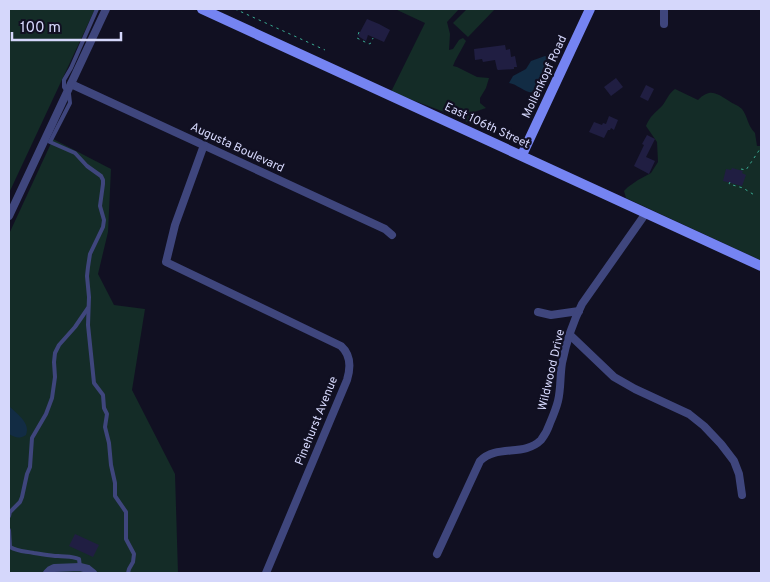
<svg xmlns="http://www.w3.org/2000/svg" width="770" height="582" font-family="Overpass,sans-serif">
<rect width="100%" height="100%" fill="#111022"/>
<!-- green -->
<g fill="#142c27">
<path d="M9,9H95L9,193Z"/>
<path d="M395,9H459L447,22L450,34L449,50L453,49L459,40L463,38L466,41L455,61L453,66L457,67L477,77L489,78L486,88L480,98V103L486,108L471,113L469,115L474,118V125L447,113L391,92L425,23Z"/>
<path d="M467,9H495L468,37L453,23Z"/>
<path d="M675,89L698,100C710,88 716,93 729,101C733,104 738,105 742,109C748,117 747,125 755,133L757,146H761V258L760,260L626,198L624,191L628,187L638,180L651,173L658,162L657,142L646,126C650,116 655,113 662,106C667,100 668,94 675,89Z"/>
<path d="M53,139L111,169L108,232L98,274L114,305L145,309L132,390L175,474L178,573H9V234Z"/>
</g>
<!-- water -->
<g fill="#122c44">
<path d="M545,56C557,62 549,75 542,80L539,89L537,92C526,95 518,84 509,83L513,76L526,69L531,61Z"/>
<path d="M9,406C17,414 31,423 26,435C19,439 16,438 9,434Z"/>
</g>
<!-- building -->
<g fill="#201e42">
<path d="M367,19L379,24L390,30L384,42L368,35L366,41L358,36Z"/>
<path d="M505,45L506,50L510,49L511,57L515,56L517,67H514V69L498,70L497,69L495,60L483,62L482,59L475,60L474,49Z"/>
<path d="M616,78L623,87L611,96L604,87Z"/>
<path d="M646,85L654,89L648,101L640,97Z"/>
<path d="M609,116L618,120L614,130L611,128L610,130H608L604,138L589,132L594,122L602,125L603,123L606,124Z"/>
<path d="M647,135L655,139L646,157L655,161L649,174L634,166L644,145L642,144Z"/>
<path d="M732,168L743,171L742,173L746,175L742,186L723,181L726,169L731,170Z"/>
<path d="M75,534L99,545L93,557L69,546Z"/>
</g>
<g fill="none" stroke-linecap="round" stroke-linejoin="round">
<!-- path -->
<g stroke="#3aab93" stroke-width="1" stroke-dasharray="2.5 4" stroke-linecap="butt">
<path d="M235,9L325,50"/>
<path d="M359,32L357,38L369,44L371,43L373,38"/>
<path d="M741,169L746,170L760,149"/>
<path d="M730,182L729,184L743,188L756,196"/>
</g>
<!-- lane -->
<g stroke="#3f467d" stroke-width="4">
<path d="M97,9L71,68L64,80V87L69,94L70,103L50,142L75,153L87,166L101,176L103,180V184L100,206L104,220L103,227L90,254L88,267L87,276L89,297L88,325L94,383L103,395L104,408L107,414L105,427L109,443L111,465L115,483V496L126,512V539L134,554L133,562L129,569L128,573"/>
<path d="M9,516L10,512L20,502L22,497L27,474L30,467L32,438L46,414L52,398L55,377L54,362L55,353L59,345L75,327L88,308"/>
<path d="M9,530L10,547C19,552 24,551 34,553C42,554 50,556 58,556C66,557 72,556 79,559L80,567"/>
</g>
<!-- street -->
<g stroke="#3f467d" stroke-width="8">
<path d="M664,9V24"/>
<path d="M71,84L385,229L392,235"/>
<path d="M204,145L175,225L166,262L341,346C351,355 351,367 347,380L266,573"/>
<path d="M9,216L106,9"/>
<path d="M538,312L551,315L579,311"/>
<path d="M570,335L614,377L635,389L689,414L704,426L721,444L734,461L739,474L742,495"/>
<path d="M437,554L480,461C497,444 524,457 541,440C545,435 548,429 550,423C553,416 556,409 558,401C561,389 560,375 562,363C566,343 573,322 582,304L646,213"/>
<path d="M47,573L50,570L54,568L80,567L88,569L93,573"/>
</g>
<!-- secondary -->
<g stroke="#7584f2" stroke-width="10">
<path d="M202,9L761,266"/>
<path d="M522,155L590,9"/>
</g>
</g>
<g text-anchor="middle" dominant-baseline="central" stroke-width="4.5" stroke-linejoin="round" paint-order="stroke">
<!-- street labels -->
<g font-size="12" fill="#d5d7fb" stroke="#111022">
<text transform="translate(545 77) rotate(-65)">Mollenkopf Road</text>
<text transform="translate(487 126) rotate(25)">East 106th Street</text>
<text transform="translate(237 148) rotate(25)">Augusta Boulevard</text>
<text transform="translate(552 370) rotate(-77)">Wildwood Drive</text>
<text transform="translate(317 421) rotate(-68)">Pinehurst Avenue</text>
</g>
</g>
<!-- border -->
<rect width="770" height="582" fill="none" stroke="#d5d7fb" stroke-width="20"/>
<!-- scale -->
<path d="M12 32v8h109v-8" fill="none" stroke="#d5d7fb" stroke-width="2.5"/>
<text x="20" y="32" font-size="15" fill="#d5d7fb" stroke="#111022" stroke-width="4" paint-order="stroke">100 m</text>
</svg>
